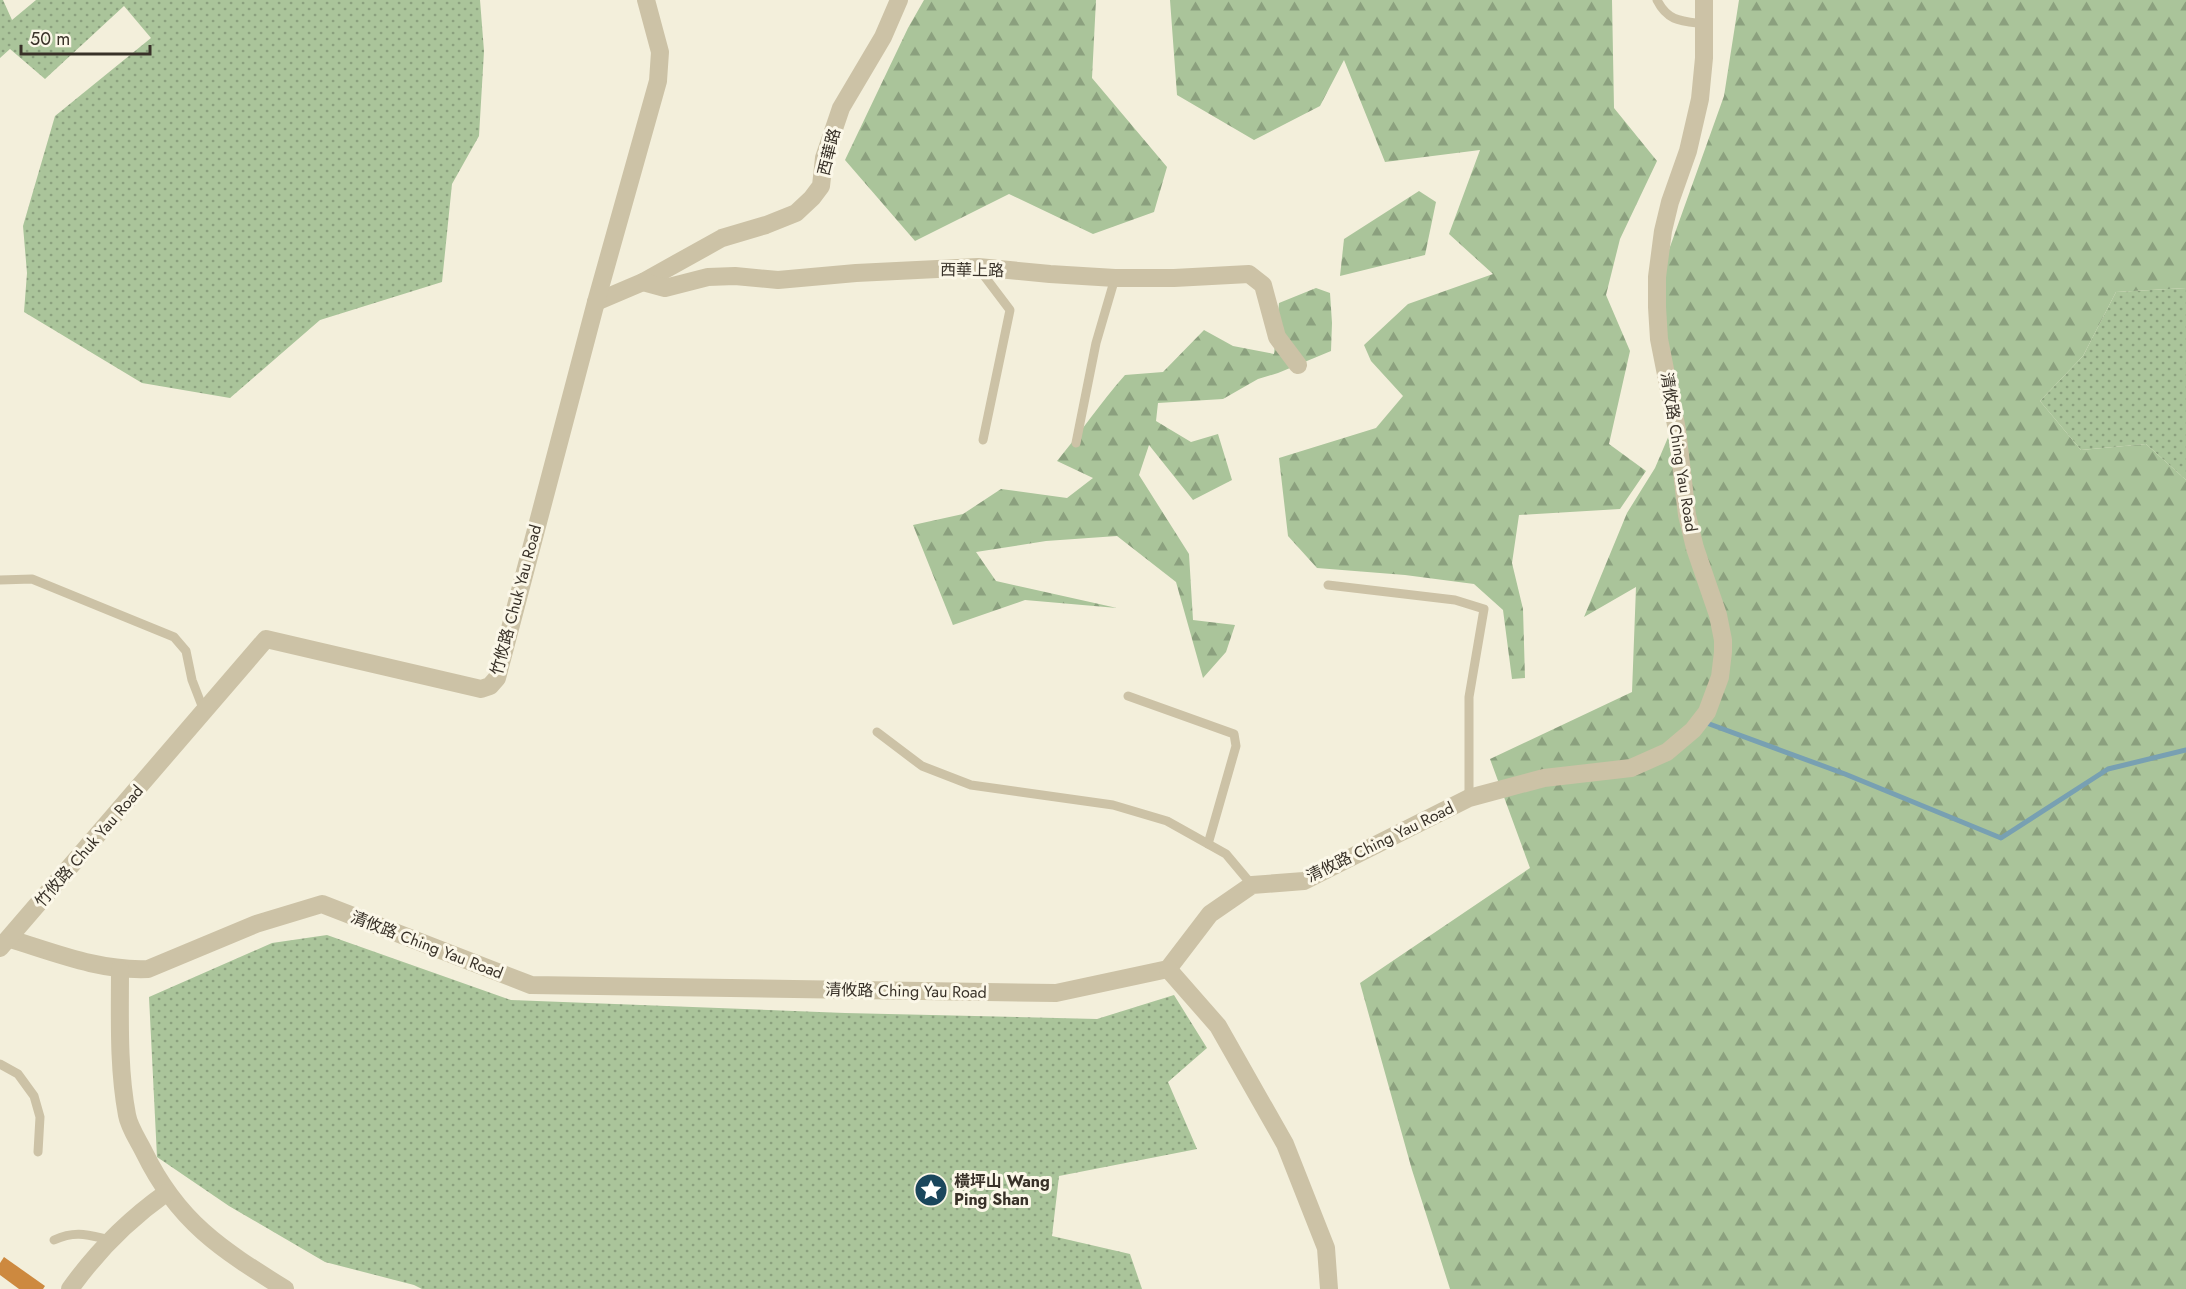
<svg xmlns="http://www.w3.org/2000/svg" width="2186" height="1289" font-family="Jost,'Noto Sans TC',sans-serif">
<defs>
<pattern id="grass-dots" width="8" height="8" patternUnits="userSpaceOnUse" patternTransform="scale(1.5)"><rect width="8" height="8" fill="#aac49a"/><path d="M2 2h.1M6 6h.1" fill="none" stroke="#8ba07e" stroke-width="1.8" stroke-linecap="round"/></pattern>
<pattern id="forest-firs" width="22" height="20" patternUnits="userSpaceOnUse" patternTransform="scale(1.5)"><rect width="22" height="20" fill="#aac49a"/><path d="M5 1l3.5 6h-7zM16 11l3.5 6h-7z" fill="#8ba07e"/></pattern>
</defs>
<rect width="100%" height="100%" fill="#f3efdb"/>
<!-- grass -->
<g fill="url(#grass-dots)">
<path d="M0,0H3L12,20L36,0H480L484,51L479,136L452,184L442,282L320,320L230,398L142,383L24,312L27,273L23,226L55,116L151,38L124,6L45,79L10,49L0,58Z"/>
<path d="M2186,288V480L2146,444L2081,450L2040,401L2083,356L2116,292Z"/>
<path d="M327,935L511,1000L845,1013L1097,1019L1174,995L1207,1048L1168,1082L1197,1149L1059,1176L1052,1236L1130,1254L1142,1289H422L414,1285L325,1262L229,1206L157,1157L149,997L272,943Z"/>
</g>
<!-- forest -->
<g fill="url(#forest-firs)">
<path d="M924,0H1096L1092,78L1167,167L1154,212L1093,234L1009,194L915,241L845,160L908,28Z"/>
<path d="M1170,0H1612L1614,108L1657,161L1620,239L1606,295L1630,351L1609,444L1646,471L1620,509L1519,515L1512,563L1523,609L1525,678L1512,679L1503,610L1474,584L1405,575L1317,568L1288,536L1279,458L1376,428L1403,396L1371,361L1364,345L1408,304L1493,274L1449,234L1480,150L1385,162L1344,60L1320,106L1254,140L1177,95Z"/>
<path d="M1739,0H2186V288L2116,292L2083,356L2040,401L2081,450L2146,444L2186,480V1289H1450L1412,1170L1360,983L1530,868L1490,759L1632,692L1636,587L1584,617L1627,513L1655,468L1681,407L1656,286L1724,96Z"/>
<path d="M1419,191L1436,202L1425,255L1340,276L1344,239Z"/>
<path d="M1316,288L1330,293L1332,323L1331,351L1278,373L1258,379L1223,399L1158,403L1156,421L1191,442L1218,434L1232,480L1193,500L1149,445L1139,475L1189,554L1193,620L1235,625L1226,652L1203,678L1176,582L1117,536L1046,541L976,552L996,581L1117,608L1025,600L953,625L913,525L963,514L1001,489L1067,498L1093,478L1057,461C1081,432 1101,402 1125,375L1163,372L1204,330L1233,346L1274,354L1279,303Z"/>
</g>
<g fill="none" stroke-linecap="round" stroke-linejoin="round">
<!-- stream -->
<path stroke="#78a0b2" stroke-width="5" d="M1704,722L1845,774L2001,838L2108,769L2186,750"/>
</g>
<!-- building -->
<path fill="#cd893f" d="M4,1257L45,1286L43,1289H19L0,1275V1263Z"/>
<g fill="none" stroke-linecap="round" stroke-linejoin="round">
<!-- lane -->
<g stroke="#ccc2a6" stroke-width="9">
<path d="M1657,0C1668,22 1682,21 1705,24"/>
<path d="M979,269L1010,310L983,440"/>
<path d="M1076,443L1096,343L1115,278"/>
<path d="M0,580L32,579L174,637L186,651L192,680L204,711"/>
<path d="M1328,585L1455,600L1484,609L1469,697V798"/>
<path d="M1128,696L1234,734L1236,746L1208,844"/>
<path d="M877,732L922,766L971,785L1113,805L1167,821L1226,854L1252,885"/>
<path d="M0,1064L18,1074L34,1096L40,1117L38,1152"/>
<path d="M54,1240C76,1230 88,1235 110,1240"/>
</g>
<!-- street -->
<g stroke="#ccc2a6" stroke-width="18">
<path d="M643,282L722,238L766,225L796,213L812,198L821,186L824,158L841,108L883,37L899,0"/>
<path d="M596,302L643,282L665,288L708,277L735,276L778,280L856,273L978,267L1050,274L1115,278H1174L1249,274L1263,285L1277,337L1298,365"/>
<path d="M10,939C56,953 99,971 148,969L256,924L322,904L531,985L1056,993L1168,969L1210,914L1252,885L1304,881L1469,798L1544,778L1631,768L1667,752L1693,730L1707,712L1720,677L1723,652V640L1718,615L1695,548L1687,515L1677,430L1659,339L1657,307V277L1663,231L1670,202L1688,151L1700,99L1704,58V0"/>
<path d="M0,948L266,639L481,689L490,686L497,678L596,302L658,81L660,52L646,0"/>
<path d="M120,969C120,1017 118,1067 127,1115C129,1127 138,1140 144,1152C178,1222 221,1249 285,1289"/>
<path d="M1168,969L1218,1026L1285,1144L1326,1248L1329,1289"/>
<path d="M70,1289C97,1251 128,1220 166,1193"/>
</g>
</g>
<!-- icons -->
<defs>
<symbol id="sight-disc" viewBox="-11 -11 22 22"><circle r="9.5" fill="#1a465c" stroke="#fbf7e8"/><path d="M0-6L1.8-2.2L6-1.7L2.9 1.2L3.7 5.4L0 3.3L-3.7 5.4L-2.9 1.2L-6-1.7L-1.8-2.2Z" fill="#fff"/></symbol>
</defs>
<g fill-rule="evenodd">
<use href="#sight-disc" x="912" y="1171" width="38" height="38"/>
</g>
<g text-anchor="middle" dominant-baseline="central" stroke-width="6" stroke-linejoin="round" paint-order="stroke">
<!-- street labels -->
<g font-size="16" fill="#383128" stroke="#fbf7e8">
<text transform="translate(829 152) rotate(-76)">西華路</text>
<text transform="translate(972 270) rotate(1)">西華上路</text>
<text transform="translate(1679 452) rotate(81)">清攸路 Ching Yau Road</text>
<text transform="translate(516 600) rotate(-75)">竹攸路 Chuk Yau Road</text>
<text transform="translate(1380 842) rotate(-26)">清攸路 Ching Yau Road</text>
<text transform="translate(89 846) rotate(-49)">竹攸路 Chuk Yau Road</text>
<text transform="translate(427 945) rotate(21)">清攸路 Ching Yau Road</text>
<text transform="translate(906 991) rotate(1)">清攸路 Ching Yau Road</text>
</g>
<!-- poi labels -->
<g font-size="16" font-weight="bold" fill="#383128" stroke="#fbf7e8" text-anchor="start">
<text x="954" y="1181">橫坪山 Wang<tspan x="954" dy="18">Ping Shan</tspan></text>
</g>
</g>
<!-- scale -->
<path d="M21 45v9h129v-9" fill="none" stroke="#383128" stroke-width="3"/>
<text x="30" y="45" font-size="18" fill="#383128" stroke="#fbf7e8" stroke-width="4.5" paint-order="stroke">50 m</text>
</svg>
